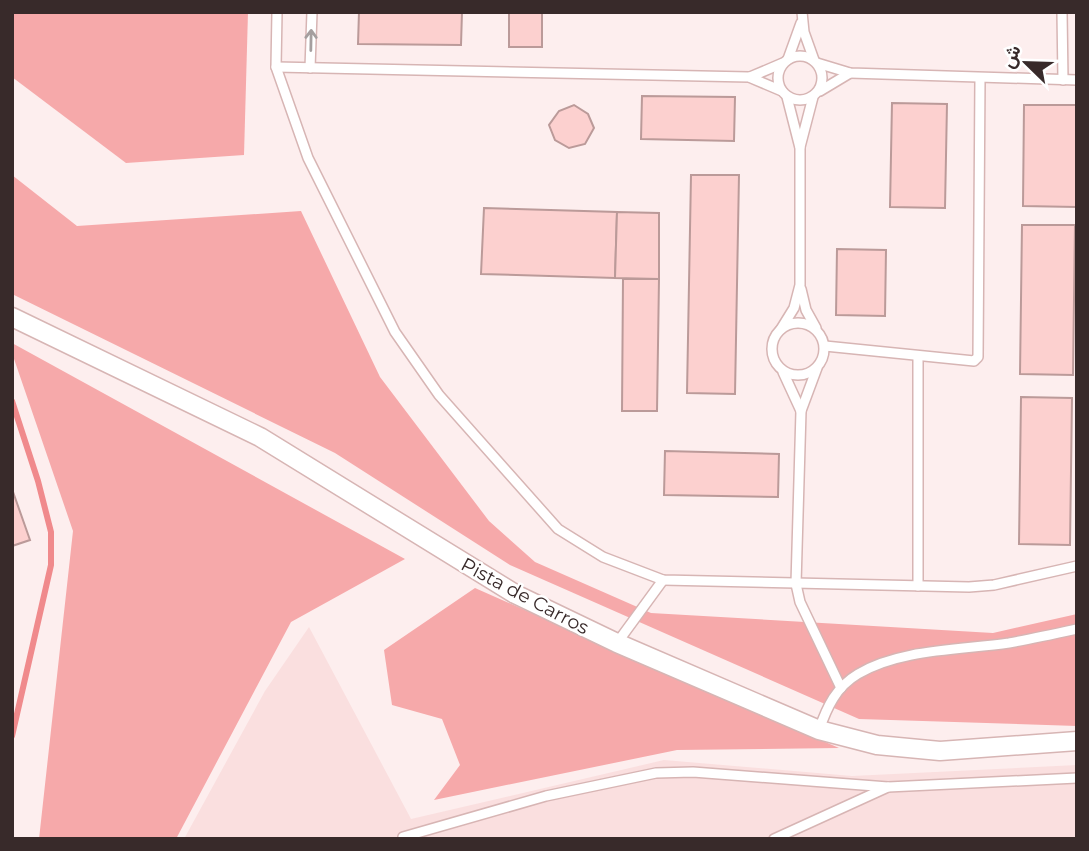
<svg xmlns="http://www.w3.org/2000/svg" width="1089" height="851" font-family="Montserrat,Vazirmatn,sans-serif">
<rect width="100%" height="100%" fill="#fdeeee"/>
<!-- built -->
<path fill="#fadfdf" d="M309,627L411,819L664,760L852,776L1077,765V839H184L265,691Z"/>
<!-- green -->
<g fill="#f6a9aa">
<path d="M12,12H248L244,155L126,163L12,77Z"/>
<path d="M12,175L77,226L301,211L380,377L489,521L535,562L651,613L993,633L1077,614V726L859,719L510,565L335,453L12,294Z"/>
<path d="M12,343L405,559L291,622L176,839H39L73,531L12,353Z"/>
<path d="M475,588L839,748L677,750L434,800L460,765L442,719L392,705L384,650Z"/>
</g>
<g fill="none" stroke-linecap="round" stroke-linejoin="round">
<!-- stream -->
<path stroke="#f08a8c" stroke-width="6" d="M12,401L38,481L51,532V565L12,736"/>
</g>
<!-- building -->
<g fill="#fcd0cf" stroke="#bb9a99" stroke-width="2">
<path d="M359,12H462L461,45L358,44Z"/>
<rect x="509" y="12" width="33" height="35"/>
<path d="M642,96L735,97L734,141L641,139Z"/>
<path d="M892,103L947,104L945,208L890,207Z"/>
<path d="M574,105L588,114L594,128L585,144L569,148L555,140L549,125L559,111Z"/>
<path d="M1024,105H1077L1076,207L1023,206Z"/>
<path d="M691,175H739L735,394L687,393Z"/>
<path d="M484,208L617,212L615,278L481,274Z"/>
<path d="M617,212L659,213V279L615,278Z"/>
<path d="M1022,225H1075L1073,375L1020,374Z"/>
<path d="M837,249L886,250L885,316L836,315Z"/>
<path d="M623,279H659L657,411H622Z"/>
<path d="M1021,397L1072,398L1070,545L1019,544Z"/>
<path d="M665,451L779,454L778,497L664,495Z"/>
<path d="M12,489L30,540L12,546Z"/>
</g>
<g fill="none" stroke-linecap="round" stroke-linejoin="round">
<defs>
<g id="lane">
<path d="M277,12L276,67L308,158L395,332L439,395L558,529L603,557L663,580L969,587L994,585L1077,566"/>
<path d="M802,12L804,32L814,60"/>
<path d="M1062,12L1063,80"/>
<circle cx="800" cy="78" r="22"/>
<path d="M788,59L801,23"/>
<path d="M817,63L850,73L1077,80"/>
<path d="M276,67L749,77L782,91"/>
<path d="M310,68L312,12"/>
<path d="M750,77L783,63"/>
<path d="M820,91L850,73"/>
<path d="M800,147L813,97"/>
<path d="M801,289L806,310L816,328"/>
<circle cx="798" cy="349" r="26"/>
<path d="M781,329L794,308L800,285V148L787,97"/>
<path d="M825,346L974,361L978,357L980,78"/>
<path d="M817,368L801,411L796,584L800,602L841,688"/>
<path d="M783,372L801,411"/>
<path d="M918,586V356"/>
<path d="M617,643L663,580"/>
<path d="M819,730C827,707 836,687 858,674C899,649 961,650 1009,643C1031,639 1054,634 1077,629"/>
<path d="M403,837L546,796L656,773L693,772L888,787"/>
<path d="M774,839L888,787L1077,778"/>
</g>
<path id="street" d="M12,317L260,437L515,594L617,643L819,730L877,745L940,751L1077,741"/>
</defs>
<!-- lane casing -->
<use href="#lane" stroke="#d7b5b4" stroke-width="12"/>
<!-- street casing -->
<use href="#street" stroke="#d7b5b4" stroke-width="21"/>
<!-- lane -->
<use href="#lane" stroke="#fff" stroke-width="9"/>
<!-- street -->
<use href="#street" stroke="#fff" stroke-width="18"/>
</g>
<!-- one-way arrows -->
<defs><path id="oneway-shaft" d="M-6 0H5M1.5-3L5.5 0L1.5 3" fill="none" stroke-width="1.6" stroke-linecap="round" stroke-linejoin="round" transform="scale(1.75)"/></defs>
<use stroke="#a59f9f" href="#oneway-shaft" transform="translate(311 40) rotate(-89)"/>
<g text-anchor="middle" dominant-baseline="central" stroke-width="5" stroke-linejoin="round" paint-order="stroke">
<!-- street labels -->
<g font-size="19" fill="#382a2a" stroke="#fff">
<text transform="translate(525 596) rotate(28)">Pista de Carros</text>
</g>
</g>
<!-- border -->
<rect width="1089" height="851" fill="none" stroke="#382a2a" stroke-width="28"/>
<!-- north arrow -->
<g transform="translate(1026 63) rotate(293)" stroke="#ffffff" stroke-width="5" paint-order="stroke">
<path d="M0-5L12 26L0 18L-12 26Z" fill="#382a2a"/>
<text y="-10" font-size="19" font-weight="bold" text-anchor="middle" fill="#382a2a">ش</text>
</g>
</svg>
